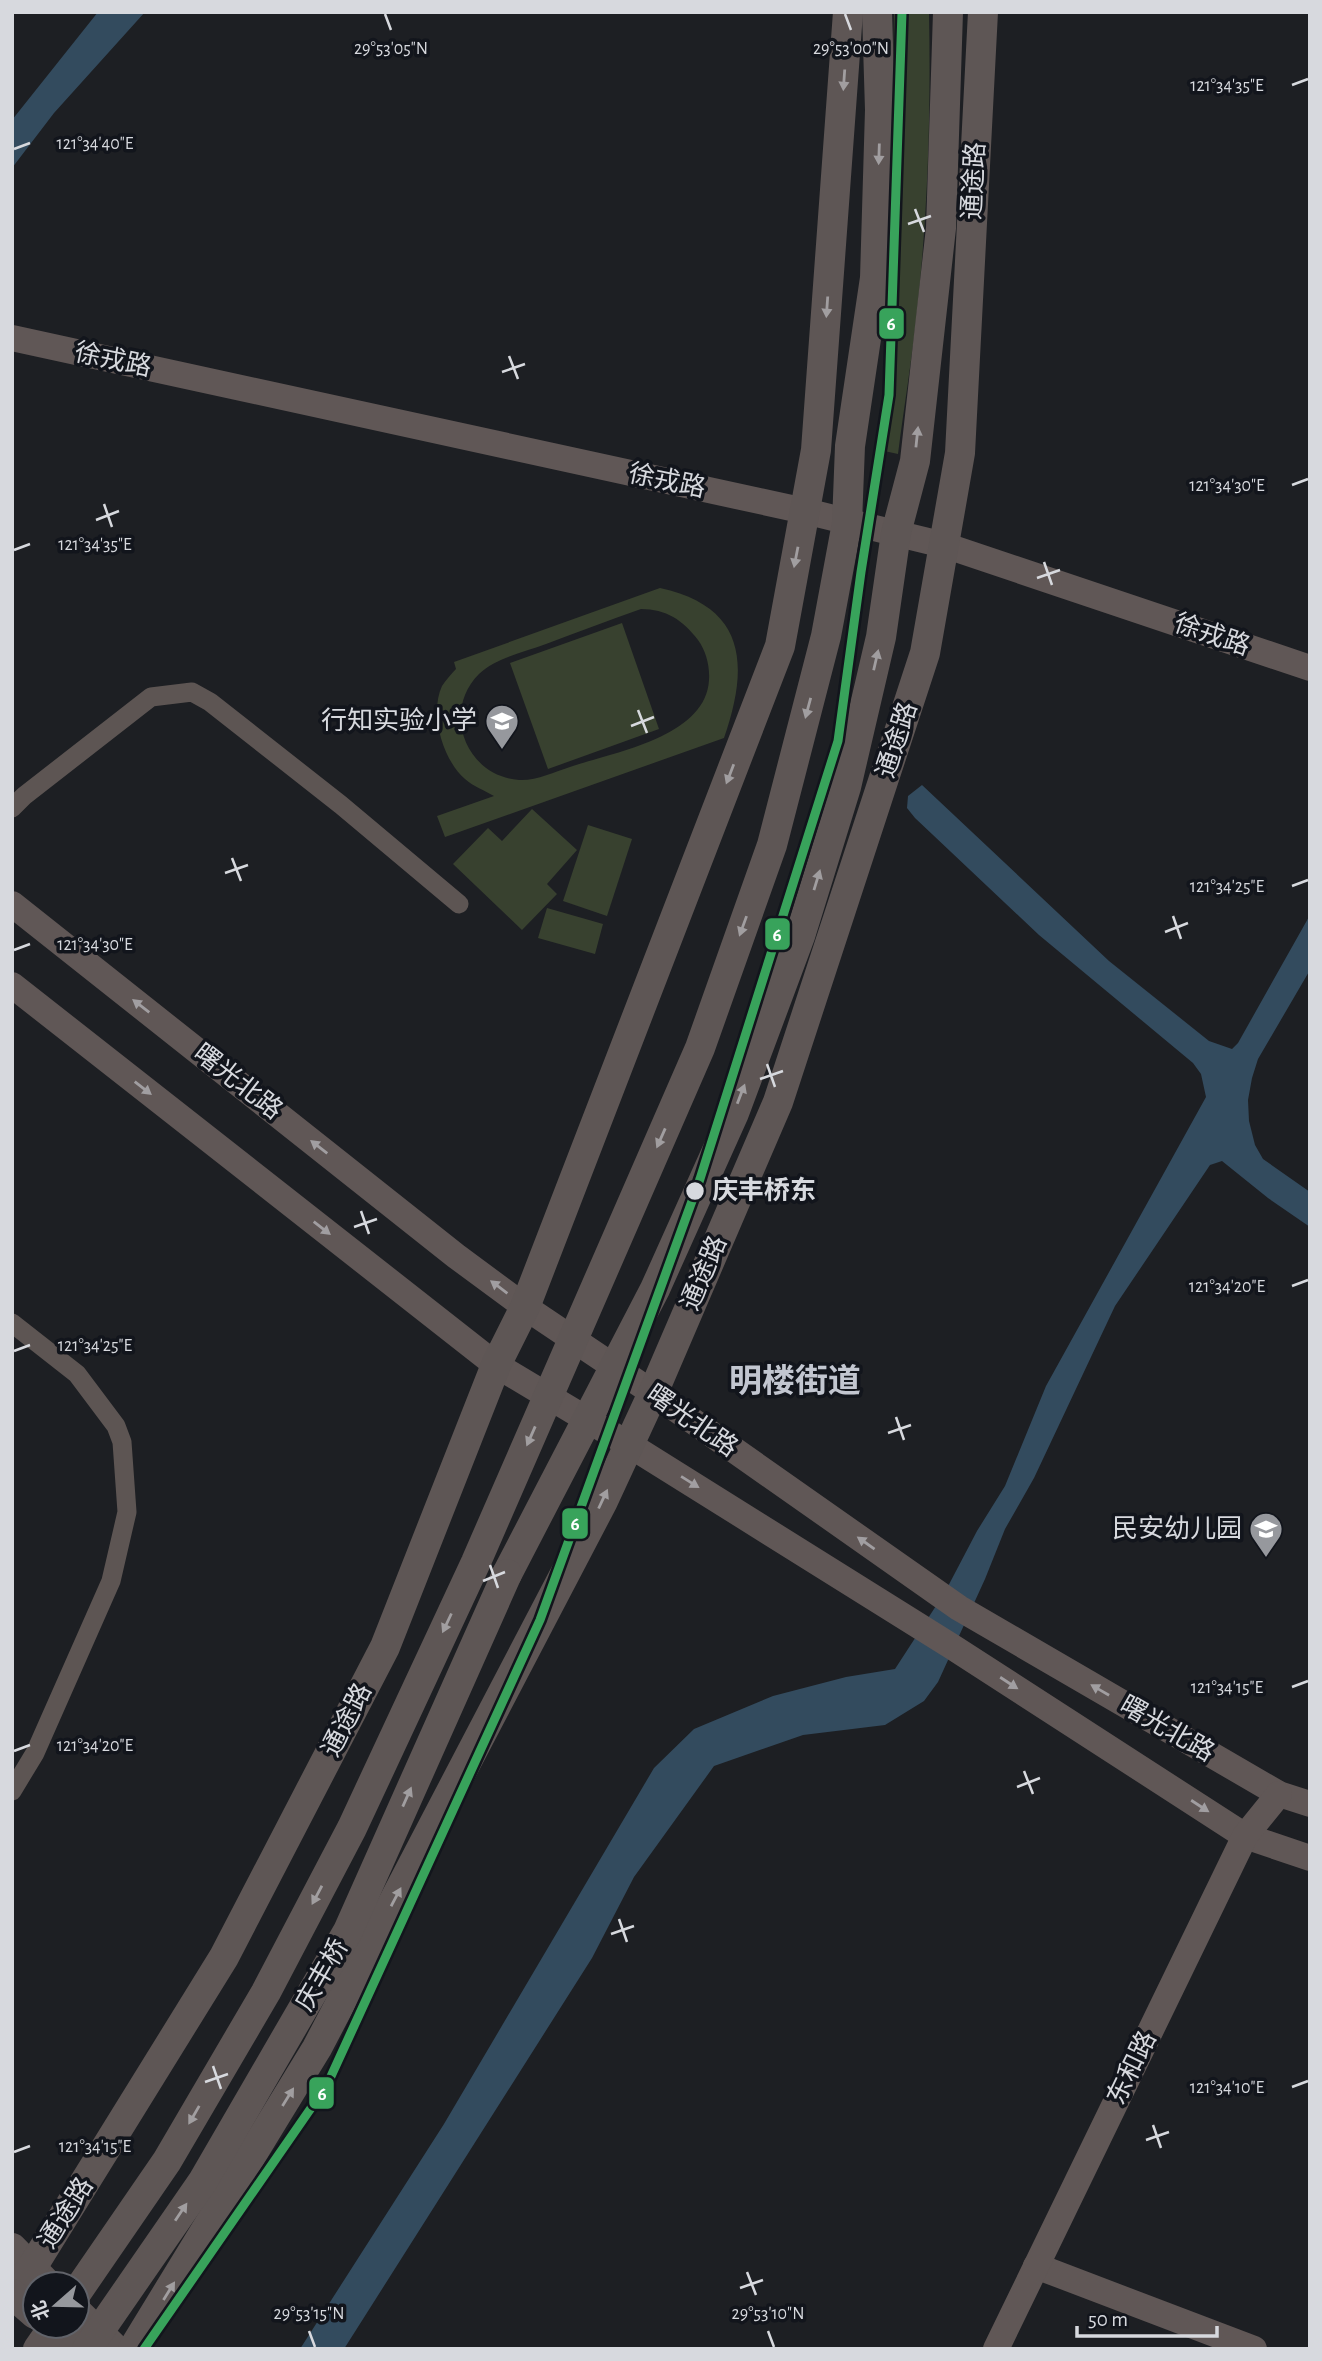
<svg xmlns="http://www.w3.org/2000/svg" width="1322" height="2361" font-family="'Alegreya Sans','Noto Sans SC',sans-serif">
<rect width="100%" height="100%" fill="#1d1f23"/>
<!-- green -->
<g fill="#38412f" fill-rule="evenodd">
<path d="M894,12H929C931,112 928,212 917,311C912,359 904,407 898,454L875,449L896,292L898,245L892,178Z"/>
<path d="M660,588C747,607 749,666 724,738L445,837L437,816L494,796C484,790 474,787 465,779C443,760 429,714 442,686C446,680 451,674 456,669L454,662ZM641,609C666,609 683,620 698,640C706,651 710,666 709,680C706,737 614,752 570,767C554,772 536,781 519,780C466,776 441,712 479,674C496,658 524,652 546,644C578,632 609,620 641,609Z"/>
<path d="M622,623L659,729L548,769L510,663Z"/>
<path d="M532,809L577,850L547,884L557,894L522,930L453,864L488,828L502,841Z"/>
<path d="M588,825L632,839L607,916L563,901Z"/>
<path d="M547,908L603,924L595,954L538,938Z"/>
</g>
<!-- water -->
<g fill="#334b5e">
<path d="M98,12H145L54,113L12,168V120Z"/>
<path d="M922,785L1109,961L1209,1041L1232,1049L1238,1043L1310,915V970L1258,1059L1252,1078L1248,1100L1249,1121L1255,1145L1263,1159L1310,1192V1227L1268,1198L1222,1161L1210,1165L1115,1306L1034,1478L1005,1529L985,1579L938,1682L924,1701L885,1725L803,1735L714,1766L634,1877L592,1958L344,2349H300L444,2124L654,1768L694,1729L773,1696L846,1677L895,1669L945,1592L977,1531L1005,1486L1046,1386L1206,1097L1201,1074L1193,1063L1039,935L915,818L907,808L908,796Z"/>
</g>
<g fill="none" stroke-linecap="round" stroke-linejoin="round">
<!-- street -->
<g stroke="#5d5553" stroke-width="19">
<path d="M12,808L24,796L151,697L192,692L210,702L341,805L459,904"/>
<path d="M12,1323L77,1374L116,1426L122,1442L127,1512L111,1581L35,1753L12,1791"/>
</g>
<!-- secondary -->
<g stroke="#605756" stroke-width="26">
<path d="M12,338L805,511L944,545L1310,668"/>
<path d="M12,904L456,1256L525,1307L653,1393L959,1608L1279,1794L1310,1804"/>
<path d="M12,985L496,1365L628,1444L951,1646L1245,1836L1310,1858"/>
<path d="M1036,2266L1254,2349"/>
<path d="M996,2349L1245,1836L1279,1794"/>
</g>
<!-- primary -->
<g stroke="#5e5655" stroke-width="30">
<path d="M507,1574L655,1289L734,1113L800,936L846,787L881,637L896,533L915,461L941,228L948,12"/>
<path d="M12,2248L47,2284"/>
<path d="M12,2292L31,2269L224,1957L385,1647L496,1365L525,1307L780,646L816,450L848,12"/>
<path d="M77,2292L167,2161L266,1992L352,1828L476,1562L700,1048L772,845L826,636L847,523L850,446L875,278L880,110L877,12"/>
<path d="M12,2294L35,2314"/>
<path d="M77,2312L115,2349"/>
<path d="M49,2326L75,2349"/>
<path d="M133,2349L317,2048L603,1501L653,1393L778,1102L925,653L960,453L983,12"/>
</g>
<!-- primary-bridge -->
<g stroke="#5e5655" stroke-width="30">
<path d="M38,2349L54,2326"/>
<path d="M87,2349L203,2181L348,1931L507,1574"/>
</g>
<defs>
<path id="metro-1" d="M144,2349L327,2085L540,1620L700,1179L838,741L861,572L889,395L902,12"/>
</defs>
<!-- metro-1 casing -->
<use href="#metro-1" stroke="#12151c" stroke-width="14"/>
<!-- metro-1 -->
<use href="#metro-1" stroke="#38a35b" stroke-width="9"/>
</g>
<!-- one-way arrows -->
<defs><path id="oneway-solid" d="M-6-.8H1V-3.2L6.5 0L1 3.2V.8H-6Z" transform="scale(1.75)"/></defs>
<g fill="#a19ea0">
<use href="#oneway-solid" transform="translate(844 80) rotate(94)"/>
<use href="#oneway-solid" transform="translate(879 154) rotate(92)"/>
<use href="#oneway-solid" transform="translate(827 307) rotate(94)"/>
<use href="#oneway-solid" transform="translate(917 437) rotate(-84)"/>
<use href="#oneway-solid" transform="translate(796 557) rotate(101)"/>
<use href="#oneway-solid" transform="translate(876 660) rotate(-77)"/>
<use href="#oneway-solid" transform="translate(808 708) rotate(105)"/>
<use href="#oneway-solid" transform="translate(730 774) rotate(111)"/>
<use href="#oneway-solid" transform="translate(817 880) rotate(-73)"/>
<use href="#oneway-solid" transform="translate(743 926) rotate(110)"/>
<use href="#oneway-solid" transform="translate(741 1094) rotate(-69)"/>
<use href="#oneway-solid" transform="translate(661 1138) rotate(114)"/>
<use href="#oneway-solid" transform="translate(531 1436) rotate(114)"/>
<use href="#oneway-solid" transform="translate(603 1499) rotate(-65)"/>
<use href="#oneway-solid" transform="translate(447 1623) rotate(115)"/>
<use href="#oneway-solid" transform="translate(407 1797) rotate(-66)"/>
<use href="#oneway-solid" transform="translate(317 1895) rotate(118)"/>
<use href="#oneway-solid" transform="translate(396 1897) rotate(-62)"/>
<use href="#oneway-solid" transform="translate(288 2097) rotate(-58)"/>
<use href="#oneway-solid" transform="translate(194 2115) rotate(120)"/>
<use href="#oneway-solid" transform="translate(181 2212) rotate(-56)"/>
<use href="#oneway-solid" transform="translate(169 2291) rotate(-58)"/>
</g>
<g fill="#a19ea1">
<use href="#oneway-solid" transform="translate(141 1006) rotate(-142)"/>
<use href="#oneway-solid" transform="translate(143 1088) rotate(38)"/>
<use href="#oneway-solid" transform="translate(319 1147) rotate(-142)"/>
<use href="#oneway-solid" transform="translate(322 1228) rotate(38)"/>
<use href="#oneway-solid" transform="translate(499 1287) rotate(-143)"/>
<use href="#oneway-solid" transform="translate(690 1482) rotate(32)"/>
<use href="#oneway-solid" transform="translate(866 1543) rotate(-145)"/>
<use href="#oneway-solid" transform="translate(1009 1683) rotate(33)"/>
<use href="#oneway-solid" transform="translate(1100 1690) rotate(-150)"/>
<use href="#oneway-solid" transform="translate(1200 1806) rotate(33)"/>
</g>
<!-- ticks -->
<path fill="none" stroke="#d7d9de" stroke-width="2.5" d="M385,14L391,30M845,14L851,30M1292,85L1308,79M14,149L30,143M915,209L924,232M908,224L931,216M509,356L518,379M502,372L525,364M1292,485L1308,479M104,504L112,527M96,520L119,511M14,550L30,544M1044,562L1052,585M1037,578L1060,570M638,710L647,733M631,726L654,717M232,858L241,881M225,873L248,865M1292,886L1308,880M1173,916L1181,939M1165,932L1188,923M14,950L30,944M767,1064L775,1087M760,1079L783,1071M361,1211L369,1234M354,1227L377,1219M1292,1286L1308,1280M14,1351L30,1345M896,1417L904,1440M888,1433L911,1425M490,1565L498,1588M483,1581L505,1572M1292,1687L1308,1681M14,1751L30,1745M1024,1771L1033,1794M1017,1787L1040,1778M619,1919L627,1942M611,1934L634,1926M213,2066L221,2089M205,2082L228,2074M1292,2087L1308,2081M1153,2125L1161,2148M1146,2140L1169,2132M14,2152L30,2146M747,2272L756,2295M740,2288L763,2280M309,2331L315,2347M768,2331L774,2347"/>
<!-- icons -->
<defs>
<symbol id="school-pin" viewBox="-11 -11 22 30"><path d="M0 17L-7.5 6A9.5 9.5 0 1 1 7.5 6Z" fill="#96989d" stroke="#12151c"/><path d="M0-5L7-2L0 1L-7-2ZM-4 1L0 2.5L4 1V4Q0 6-4 4Z" fill="#fff"/></symbol>
</defs>
<g fill-rule="evenodd">
<use href="#school-pin" x="483" y="702" width="38" height="52"/>
<use href="#school-pin" x="1247" y="1510" width="38" height="52"/>
</g>
<!-- markers -->
<circle fill="#d7d9de" stroke="#12151c" stroke-width="2.5" cx="695" cy="1191" r="10"/>
<g text-anchor="middle" dominant-baseline="central" stroke-width="7" stroke-linejoin="round" paint-order="stroke">
<!-- street labels -->
<g font-size="26" fill="#d7d9de" stroke="#12151c">
<text transform="translate(974 181) rotate(-87)">通途路</text>
<text transform="translate(113 360) rotate(12)">徐戎路</text>
<text transform="translate(667 481) rotate(12)">徐戎路</text>
<text transform="translate(1212 635) rotate(19)">徐戎路</text>
<text transform="translate(897 740) rotate(-72)">通途路</text>
<text transform="translate(238 1082) rotate(38)">曙光北路</text>
<text transform="translate(704 1273) rotate(-67)">通途路</text>
<text transform="translate(692 1421) rotate(35)">曙光北路</text>
<text transform="translate(347 1720) rotate(-63)">通途路</text>
<text transform="translate(1167 1729) rotate(30)">曙光北路</text>
<text transform="translate(322 1975) rotate(-60)">庆丰桥</text>
<text transform="translate(1132 2068) rotate(-64)">东和路</text>
<text transform="translate(66 2213) rotate(-58)">通途路</text>
</g>
<!-- poi labels -->
<g font-size="26" fill="#d7d9de" stroke="#12151c" text-anchor="end">
<text x="477" y="721">行知实验小学</text>
<text x="1242" y="1529">民安幼儿园</text>
</g>
<!-- stop labels -->
<g font-size="26" font-weight="bold" fill="#d7d9de" stroke="#12151c" text-anchor="start">
<text x="712" y="1191">庆丰桥东</text>
</g>
<!-- district labels -->
<g font-size="33" font-weight="bold" fill="#c2c6d0" stroke="#12151c">
<text x="795" y="1382">明楼街道</text>
</g>
</g>
<g font-size="18" text-anchor="middle" fill="#d7d9de" stroke="#12151c" stroke-width="7" stroke-linejoin="round" paint-order="stroke">
<text x="391" y="54">29°53'05"N</text>
<text x="851" y="54">29°53'00"N</text>
<text x="1227" y="91">121°34'35"E</text>
<text x="95" y="149">121°34'40"E</text>
<text x="1227" y="491">121°34'30"E</text>
<text x="95" y="550">121°34'35"E</text>
<text x="1227" y="892">121°34'25"E</text>
<text x="95" y="950">121°34'30"E</text>
<text x="1227" y="1292">121°34'20"E</text>
<text x="95" y="1351">121°34'25"E</text>
<text x="1227" y="1693">121°34'15"E</text>
<text x="95" y="1751">121°34'20"E</text>
<text x="1227" y="2093">121°34'10"E</text>
<text x="95" y="2152">121°34'15"E</text>
<text x="309" y="2319">29°53'15"N</text>
<text x="768" y="2319">29°53'10"N</text>
</g>
<g stroke="#12151c" stroke-width="2.5">
<rect x="878" y="307" width="27" height="33" rx="7" fill="#38a35b"/>
<rect x="764" y="917" width="27" height="34" rx="7" fill="#38a35b"/>
<rect x="561" y="1507" width="28" height="33" rx="7" fill="#38a35b"/>
<rect x="308" y="2076" width="27" height="34" rx="7" fill="#38a35b"/>
</g>
<g font-size="19" text-anchor="middle" font-weight="bold" fill="#fff">
<text x="891" y="330">6</text>
<text x="777" y="941">6</text>
<text x="575" y="1530">6</text>
<text x="322" y="2100">6</text>
</g>
<!-- border -->
<rect width="1322" height="2361" fill="none" stroke="#d7d9de" stroke-width="28"/>
<!-- north arrow -->
<g transform="translate(56 2305) rotate(250)"><circle r="33" fill="#12151c" stroke="#61636a" stroke-width="2"/>
<path d="M0-5L12 26L0 18L-12 26Z" fill="#96989d"/>
<text y="-10" font-size="19" font-weight="bold" text-anchor="middle" fill="#d7d9de">北</text>
</g>
<!-- scale -->
<path d="M1077 2326v10h140v-10" fill="none" stroke="#d7d9de" stroke-width="3.5"/>
<text x="1088" y="2326" font-size="21" fill="#d7d9de" stroke="#12151c" stroke-width="5" paint-order="stroke">50 m</text>
</svg>
